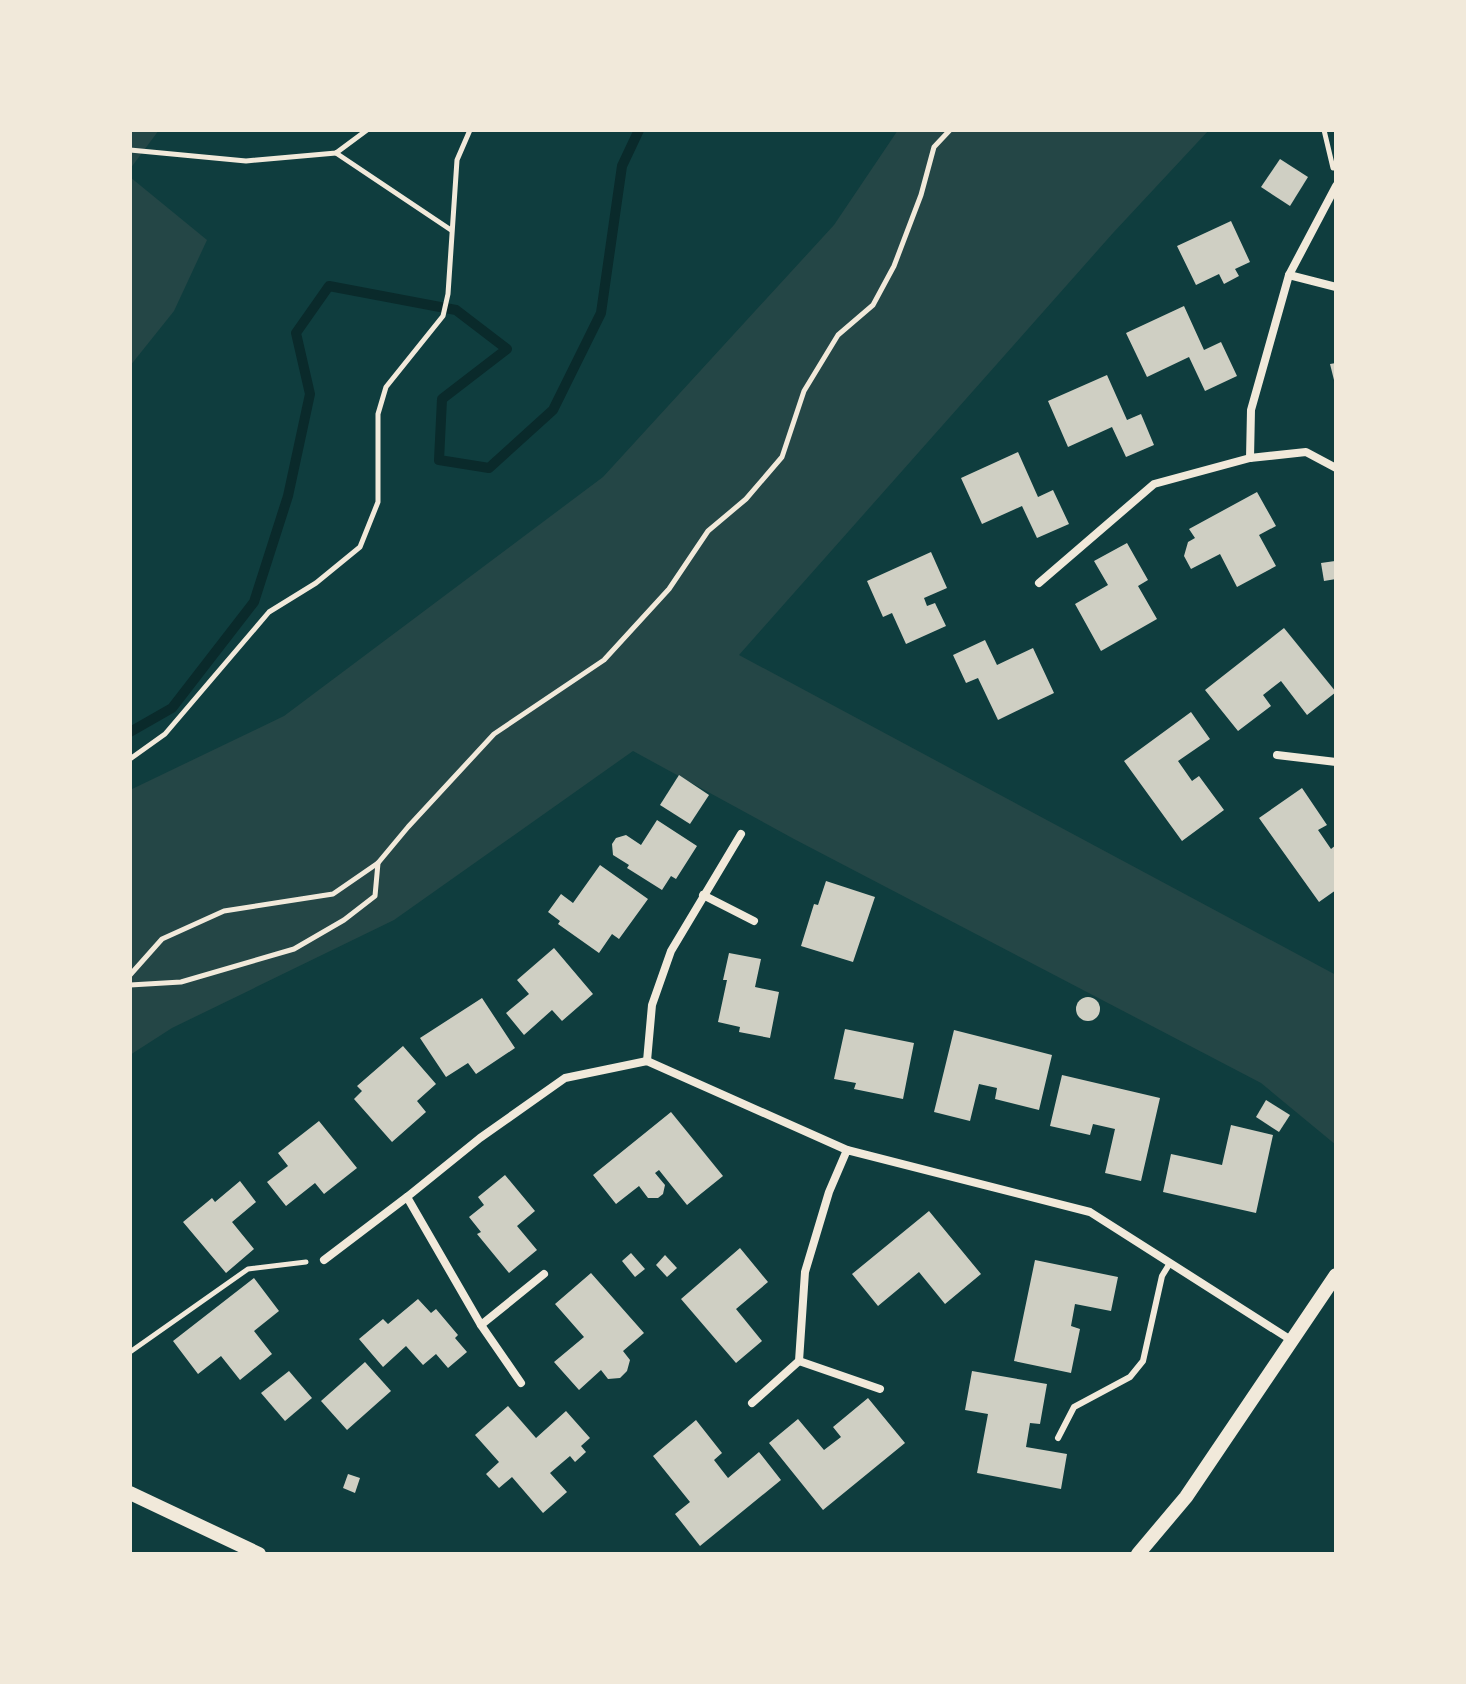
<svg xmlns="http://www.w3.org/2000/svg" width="1466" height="1684" font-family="Commissioner,sans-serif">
<rect width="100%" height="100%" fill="#0f3d3e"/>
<!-- green -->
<g fill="#244646">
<path d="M130,130H159L130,169Z"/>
<path d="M898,130H1209L1113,233L739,655L1336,975V1145L1261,1083L794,839L633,751L394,920L172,1028L130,1055V790L284,716L603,477L834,225Z"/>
<path d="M130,177L207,240L174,311L130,366Z"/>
</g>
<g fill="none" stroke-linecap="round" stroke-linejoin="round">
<!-- stream -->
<path stroke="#0a2a2b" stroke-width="10" d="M130,732L172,708L254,602L288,496L310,394L296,333L329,286L456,310L507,349L442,399L439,460L489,468L553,410L601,313L622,166L639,130"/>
</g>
<!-- building -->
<g fill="#cfcfc3">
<path d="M1280,159L1308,177L1290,206L1261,187Z"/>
<path d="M1231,221L1250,262L1235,269L1239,276L1224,284L1219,274L1196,285L1177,246Z"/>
<path d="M1184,306L1204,350L1221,342L1237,376L1205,391L1189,357L1147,377L1126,333Z"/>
<path d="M1336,363V384H1335L1330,364Z"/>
<path d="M1107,375L1127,420L1141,414L1154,445L1126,457L1112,427L1068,447L1048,401Z"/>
<path d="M1018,452L1038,497L1053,490L1069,524L1037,538L1022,506L982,524L961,478Z"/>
<path d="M1257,492L1276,526L1259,535L1276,566L1237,587L1220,554L1191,569L1184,556L1188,542L1195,538L1189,529Z"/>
<path d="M1127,543L1148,580L1138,586L1157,619L1101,651L1075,604L1108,585L1094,561Z"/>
<path d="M931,552L947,588L924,598L927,606L935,603L946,626L906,644L892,613L883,617L867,581Z"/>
<path d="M1335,561L1336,579L1324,581L1321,563Z"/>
<path d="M1284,628L1336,692L1307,715L1281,681L1263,695L1271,706L1238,731L1205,690Z"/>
<path d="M985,640L997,665L1033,648L1054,693L998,720L978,678L966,683L953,655Z"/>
<path d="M1191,712L1210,739L1178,761L1192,781L1199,776L1224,810L1182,841L1124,761Z"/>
<path d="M679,775L709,795L690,824L660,805Z"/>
<path d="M1302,788L1327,825L1318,830L1331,849L1336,845V890L1319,902L1259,818Z"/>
<path d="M657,820L697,846L676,879L671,876L662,890L627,868L629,865L613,855L612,844L616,838L626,835L641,845Z"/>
<path d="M600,865L648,899L619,939L612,934L599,953L558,924L560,921L548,912L561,894L573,903Z"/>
<path d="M826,881L875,897L853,962L801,946L814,904L818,905Z"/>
<path d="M554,948L593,994L562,1021L552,1010L524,1035L506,1013L529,994L517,980Z"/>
<path d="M729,953L761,959L755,987L779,992L770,1038L739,1032L740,1027L718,1022L727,980H723Z"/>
<circle cx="1088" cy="1009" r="12"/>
<path d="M482,998L515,1048L476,1074L468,1063L446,1077L420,1038Z"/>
<path d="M845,1029L914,1043L903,1099L854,1089L856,1083L834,1079Z"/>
<path d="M954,1030L1052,1055L1039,1110L995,1099L997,1088L979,1084L970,1121L934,1112Z"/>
<path d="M403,1046L436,1084L417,1101L426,1112L392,1142L354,1099L362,1091L357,1086Z"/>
<path d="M1062,1075L1160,1098L1141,1181L1105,1173L1115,1129L1093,1124L1090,1135L1050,1126Z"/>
<path d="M1266,1100L1290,1115L1279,1132L1256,1117Z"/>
<path d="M671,1112L723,1176L687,1205L659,1170L655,1173L665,1185L663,1194L658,1198H648L639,1186L616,1204L593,1175Z"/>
<path d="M319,1121L357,1168L324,1194L315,1183L286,1206L267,1182L288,1166L278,1153Z"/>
<path d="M1231,1125L1273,1135L1256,1213L1163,1192L1171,1154L1222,1165Z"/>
<path d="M505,1175L535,1211L517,1226L537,1250L509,1273L477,1234L481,1232L469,1217L484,1205L478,1197Z"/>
<path d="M240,1181L256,1202L232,1222L254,1249L226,1273L183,1222L212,1198L215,1202Z"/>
<path d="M929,1211L981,1274L945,1304L919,1272L878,1306L852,1274Z"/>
<path d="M740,1248L768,1282L736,1309L762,1341L736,1363L681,1299Z"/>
<path d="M631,1253L645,1269L635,1277L622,1261Z"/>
<path d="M665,1255L677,1268L667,1277L656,1265Z"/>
<path d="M1035,1260L1118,1277L1111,1311L1075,1304L1071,1326L1080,1329L1071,1373L1014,1361Z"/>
<path d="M591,1273L644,1333L623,1351L630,1360L627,1371L620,1378L608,1379L601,1370L579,1390L554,1362L584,1337L555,1304Z"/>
<path d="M254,1278L279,1311L254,1331L272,1354L240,1380L221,1356L198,1374L173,1341Z"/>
<path d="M418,1299L431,1313L436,1309L458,1335L455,1338L467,1352L448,1368L436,1354L423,1365L406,1346L383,1367L359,1339L383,1319L388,1324Z"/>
<path d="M365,1362L391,1391L347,1430L321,1401Z"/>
<path d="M289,1371L312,1398L285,1421L261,1393Z"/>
<path d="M972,1371L1047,1384L1040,1424L1030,1423L1026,1447L1067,1454L1061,1489L977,1473L988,1414L965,1410Z"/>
<path d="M868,1398L905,1443L823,1510L769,1443L798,1419L824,1450L841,1437L833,1427Z"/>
<path d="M508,1406L536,1438L566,1411L590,1438L581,1446L586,1452L575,1462L570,1456L550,1473L567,1492L543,1513L512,1477L499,1488L486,1474L499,1462L475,1435Z"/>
<path d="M696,1420L722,1453L714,1460L728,1478L759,1452L781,1480L700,1546L675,1514L690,1502L653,1456Z"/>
<path d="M348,1474L360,1478L355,1493L343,1488Z"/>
</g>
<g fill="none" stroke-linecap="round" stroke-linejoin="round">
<!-- path -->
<g stroke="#f1e9da" stroke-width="5">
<path d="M1324,130L1333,168"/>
<path d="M130,150L246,161L336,153L367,130"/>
<path d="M336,153L451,230"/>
<path d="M130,759L165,734L269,612L316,583L360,547L378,502V414L386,387L443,316L448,294L457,160L470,130"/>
<path d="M130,975L162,939L224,911L333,894L378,863L408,827L494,734L604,660L669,589L708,531L746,499L782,457L804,391L838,335L873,305L894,266L921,195L934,147L950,130"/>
<path d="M130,985L181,982L294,949L344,920L375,896L378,863"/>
<path d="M130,1352L248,1269L306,1262"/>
</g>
<!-- service -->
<path stroke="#f1e9da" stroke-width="6" d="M1058,1438L1074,1407L1130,1377L1143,1361L1162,1276L1170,1263"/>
<!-- minor -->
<g stroke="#f1e9da" stroke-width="8">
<path d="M1289,275L1336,287"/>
<path d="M1250,458L1251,410L1289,275L1336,186"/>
<path d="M1039,583L1154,484L1250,458L1306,452L1336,468"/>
<path d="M1277,755L1336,762"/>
<path d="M703,895L754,921"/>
<path d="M647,1061L652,1005L671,951L741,834"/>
<path d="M324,1260L407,1197"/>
<path d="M544,1274L481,1325L407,1197L480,1138L565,1078L647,1061L847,1150"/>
<path d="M481,1325L521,1383"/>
<path d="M799,1361L880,1389"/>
<path d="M752,1403L799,1361L805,1272L829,1192L847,1150L1090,1212L1291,1340"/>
</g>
<!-- tertiary -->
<g stroke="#f1e9da" stroke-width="14">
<path d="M130,1493L259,1554"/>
<path d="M1138,1554L1186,1497L1336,1275"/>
</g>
</g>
<!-- border -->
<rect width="1466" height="1684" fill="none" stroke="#f1e9da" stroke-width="264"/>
</svg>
